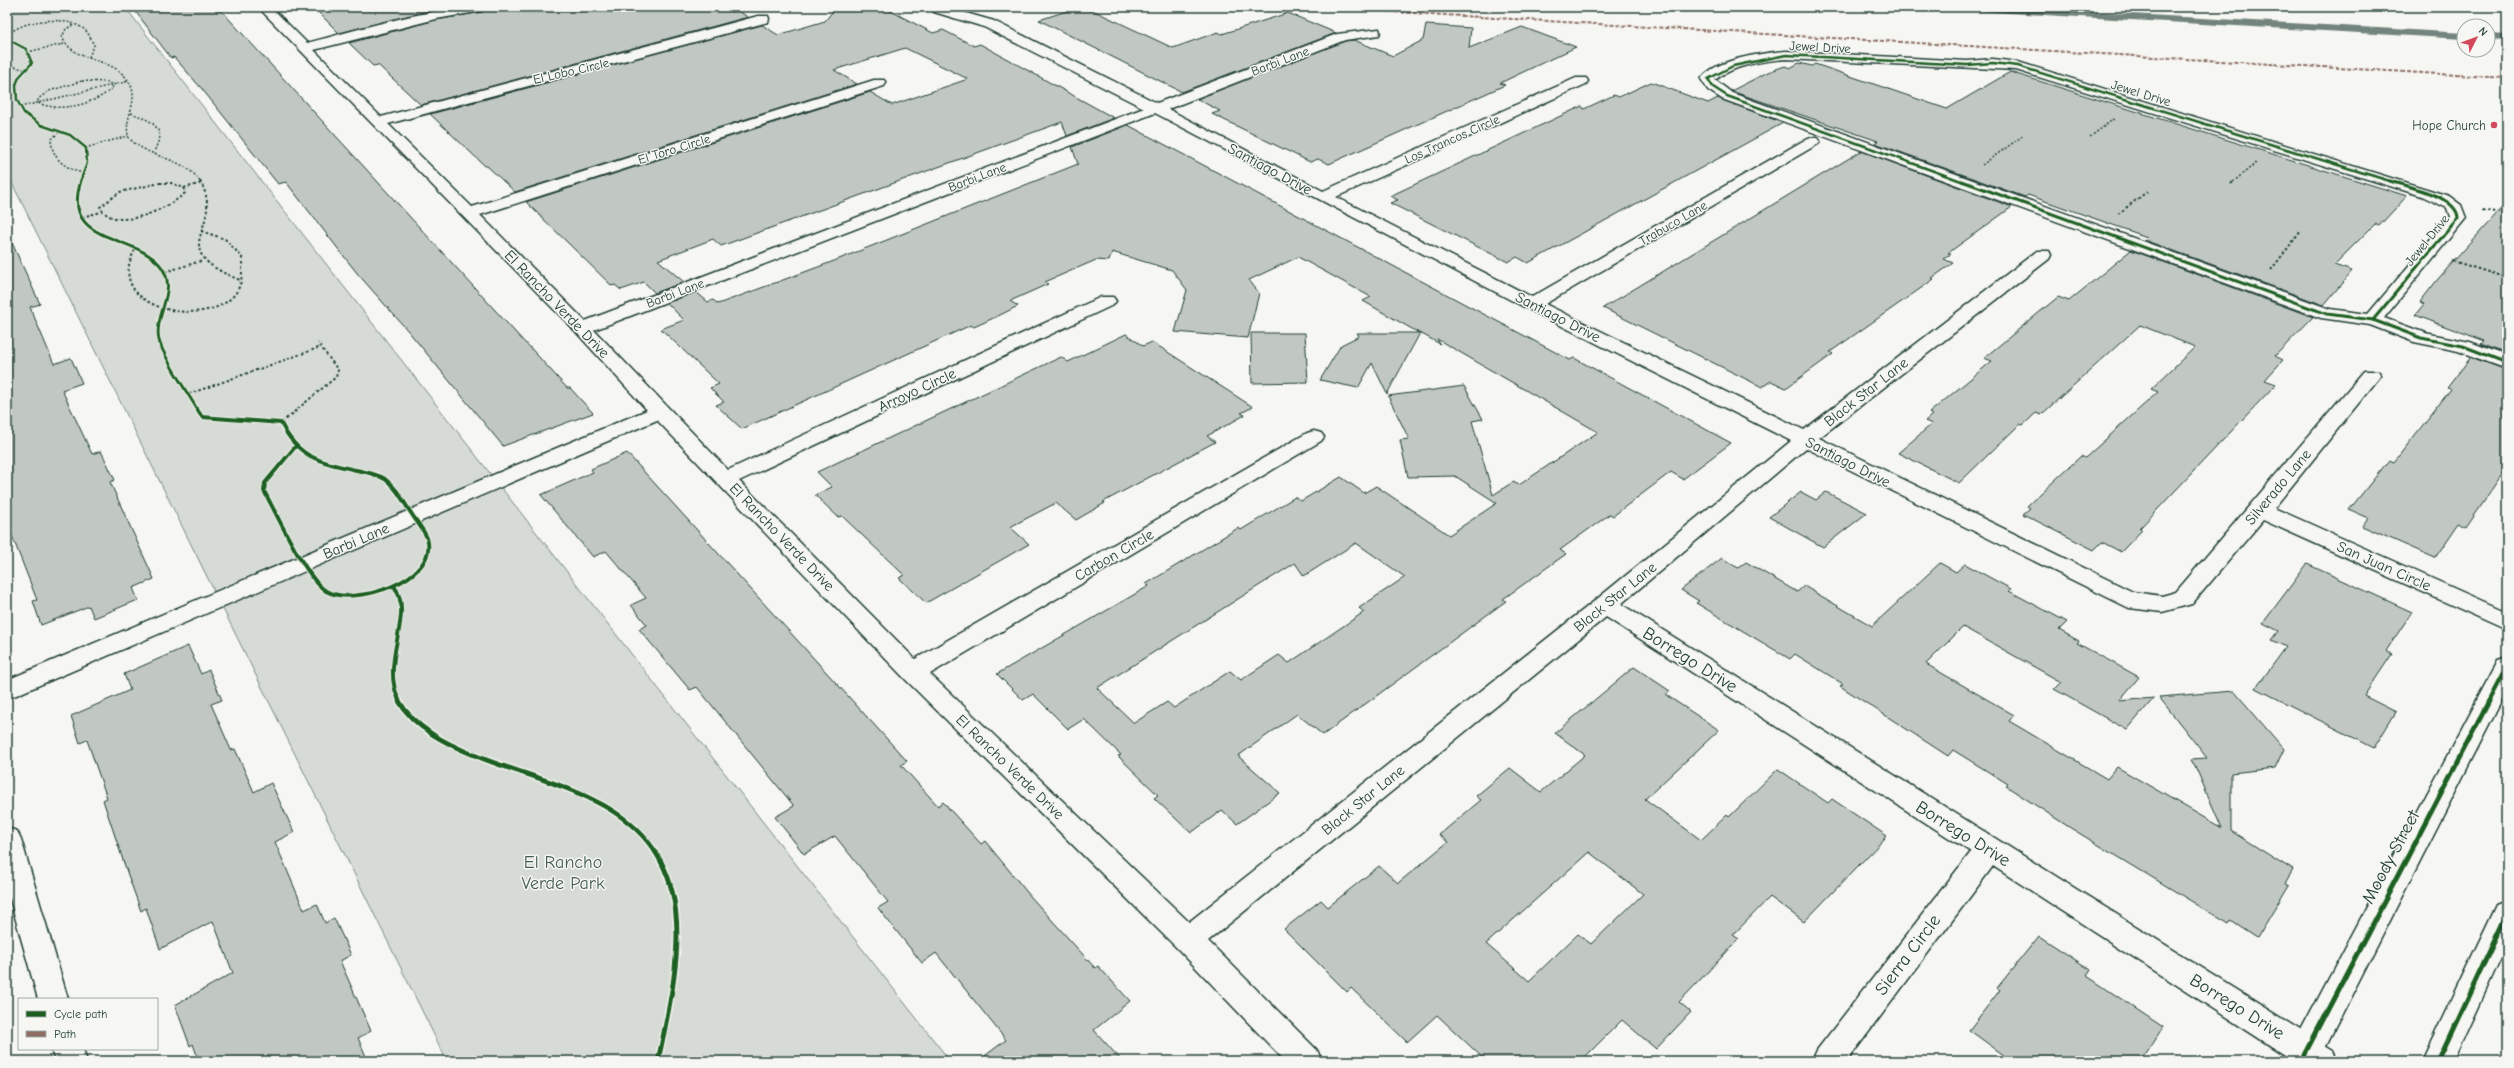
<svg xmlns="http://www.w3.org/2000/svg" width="2514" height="1068" font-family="'Comic Neue',sans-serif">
<rect width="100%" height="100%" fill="#f6f6f2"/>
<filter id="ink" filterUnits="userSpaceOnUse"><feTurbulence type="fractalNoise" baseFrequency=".025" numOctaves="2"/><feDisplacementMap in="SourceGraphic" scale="8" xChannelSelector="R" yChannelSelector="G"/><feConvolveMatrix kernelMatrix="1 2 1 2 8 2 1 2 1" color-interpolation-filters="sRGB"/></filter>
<g filter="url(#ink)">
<!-- green -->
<path fill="#d6dbd6" stroke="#7a8c85" d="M7,7H125L950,1061H447L7,173Z"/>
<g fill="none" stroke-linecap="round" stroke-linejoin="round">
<!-- stream -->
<g stroke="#72847d" stroke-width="6">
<path d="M1958,7L2464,36"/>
<path d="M2488,37L2507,38"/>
</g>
</g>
<!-- building -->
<g fill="#c1c8c3" stroke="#1f3d34" fill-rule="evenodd">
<path d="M132,7H218L526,344H527L567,388H570L593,413L503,446L409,332L357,273L286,182L278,184L202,89L174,57L171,58Z"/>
<path d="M313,7H460L419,13L339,33Z"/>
<path d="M489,7H731L748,17L421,105L378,65L373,66L349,43L436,20L482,12Z"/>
<path d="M836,7H883L933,33L943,30L974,46L980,44L1114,118L1067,136L1062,122L721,246L713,239L658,260L684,282L655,293L644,282L621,290L615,285L612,286L526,202L870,92L892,105L968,79L905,48L834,70L857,84L515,192L487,166H485L430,114L762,25L778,35L825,21Z"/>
<path d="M1079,7L1088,8L1173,48L1218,32L1222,34L1288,13L1336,33L1182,92L1039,20Z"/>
<path d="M1426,25L1471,28L1469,48L1522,27L1576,47L1500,83L1505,85L1329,164L1318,159L1310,162L1212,114L1220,111L1197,99L1345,41L1354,40L1393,56L1423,40Z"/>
<path d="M1799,63L1812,66L1815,64L1947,109L2010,72L2407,196L2379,226L2375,224L2334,265L2352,271L2324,305L2144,240L2147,237L2028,195L2025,197L1875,143L1878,141L1731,91L1768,72L1785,66L1790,68Z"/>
<path d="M1651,82L1708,103L1718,98L1783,123L1528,263L1517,257L1508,262L1390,203L1398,200L1390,196L1582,106L1584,109L1614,95L1619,97Z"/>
<path d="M1128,125L1570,360L1574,358L1731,443L1683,479L1671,472L1613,516L1610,514L1560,550L1566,554L1503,599L1506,601L1323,735L1297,714L1238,756L1280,793L1237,824L1222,810L1191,833L1154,798L1158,795L1118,756L1121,755L1084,719L1068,729L1033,694L1023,700L997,674L1149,586L1146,584L1238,528L1241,530L1295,497L1301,501L1341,477L1364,493L1376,486L1449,535L1497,503L1455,476L1408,477L1400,440L1409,439L1388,396L1464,386L1483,419L1472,421L1493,495L1513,482L1519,485L1598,432L1437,339L1440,344L1420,333L1387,394L1372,363L1358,388L1320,380L1341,345L1359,336L1357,333H1419L1363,301L1371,297L1298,257L1249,280L1259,293L1248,338L1175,332L1187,290L1172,270L1112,252L1109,261L1096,260L1045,282L1048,284L1010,301L1018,306L1000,315L974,327L971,325L742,429L716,405L724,402L710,388L719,384L661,329L684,320L667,303L696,292L708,302L713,300L718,304L829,263L1078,164L1072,147ZM1356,543L1405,577L1359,608L1364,612L1289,663L1279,655L1241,680L1230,671L1174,708L1167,702L1134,723L1097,688L1295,563L1304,576Z"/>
<path d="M1861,151L2012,207L1948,253L1951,254L1944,259L1953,263L1932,278L1934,279L1830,352L1833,354L1786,388L1771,381L1762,387L1603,308Z"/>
<path d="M2507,202V354L2481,344L2484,341L2415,315L2424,304L2420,302L2438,279Z"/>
<path d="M7,232L40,304L30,307L54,364L71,358L82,383L62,390L92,454L101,451L115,480L110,482L154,579L133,588L138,600L94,618L89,606L41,625L33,601L37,600L7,523Z"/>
<path d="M2131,250L2313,317L2275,356L2283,360L2265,380L2276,384L2140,528L2142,530L2121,552L2102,542L2094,550L2023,514L2030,508L2027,506L2081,456L2085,458L2158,392L2151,389L2195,347L2140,325L2041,415L2036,413L2023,425L2020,424L1959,483L1898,453L1932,424L1925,421L1932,415L1929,413L1992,361L1984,358L2058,297L2069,301Z"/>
<path d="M1251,333H1305L1308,382L1252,383Z"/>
<path d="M1126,334L1143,346L1152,342L1253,407L1241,413L1245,415L1207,436L1215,442L1103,502L1105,503L1076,520L1056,503L1010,527L1029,544L926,603L899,578L904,575L842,516L838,517L815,495L832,487L817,472L1061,357L1068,362Z"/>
<path d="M2471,357L2507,370V467L2466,527L2459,523L2435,558L2362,526L2368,518L2349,510L2389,460L2394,462L2451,389L2447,388Z"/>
<path d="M627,453L907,761L901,765L938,806L943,802L981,844L985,841L1031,897L1095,968L1098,966L1130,1001L1094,1030L1122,1061H978L1006,1040L936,953L922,963L878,908L888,902L835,836L804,854L775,817L794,806L697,687L690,690L639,629L647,625L631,605L646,598L606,551L593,557L541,495L593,472L591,469Z"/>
<path d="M1801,492L1816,500L1826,492L1867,513L1823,547L1769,517Z"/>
<path d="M1722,558L1738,568L1746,562L1797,592L1804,586L1872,626L1940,563L1956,572L1965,564L2011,589L2009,591L2067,622L2059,630L2079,641L2077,643L2139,677L2119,701L2154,698L2127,730L2054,689L2061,682L1963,627L1926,664L2014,715L2009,721L2107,779L2117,767L2222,828L2192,759L2207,758L2159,697L2234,691L2284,749L2275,768L2231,773V831L2293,870L2285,883L2289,885L2257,938L2231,921L2229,924L2069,827L2006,786L2008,784L1953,750L1948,756L1840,686L1843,684L1795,654L1790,659L1696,603L1699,601L1681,590Z"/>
<path d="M2307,564L2412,612L2386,651L2392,654L2364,696L2396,712L2374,748L2256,688L2286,647L2272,640L2279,631L2263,623Z"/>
<path d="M188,646L201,674L209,670L222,700L211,704L231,750L235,749L254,792L271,783L294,832L275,842L304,910L317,904L325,923L334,918L351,955L340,961L371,1031L358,1038L368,1061H199L193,1044L190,1046L175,1005L233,973L213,921L160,949L146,908L141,911L128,875L103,800L107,798L87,740L80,743L71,716L130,690L124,674Z"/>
<path d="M1634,667L1670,691L1666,695L1719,730L1645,799L1701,840L1727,815L1729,817L1778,769L1828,803L1832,799L1887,836L1804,922L1770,897L1733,935L1739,939L1679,1002L1691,1012L1656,1049L1622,1020L1581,1061H1486L1437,1015L1407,1042L1351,988L1347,992L1284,929L1321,900L1328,907L1379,866L1398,883L1448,842L1439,835L1481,800L1476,796L1510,768L1541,792L1585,755L1555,733ZM1589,852L1643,894L1591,944L1578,934L1529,981L1486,944Z"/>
<path d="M2039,936L2091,970L2087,976L2163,1027L2141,1061H2012L1969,1030L2000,990L1997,988Z"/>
</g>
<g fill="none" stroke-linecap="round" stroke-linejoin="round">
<defs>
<g id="minor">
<path d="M258,7H271L307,43C366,28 427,7 488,7L482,11L436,19L314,50L381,117L758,16H768L769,19L768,22C641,57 514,89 388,124L472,207L874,80H884L886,83L884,86L480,215L585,321L1144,108L984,27L934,12L933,7H945L994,21L1157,103L1337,34L1379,29L1380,32L1379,35L1345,40L1168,109L1323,191L1576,78H1586L1588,81L1586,84L1336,197L1532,297L1808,138H1818L1820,141L1818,144L1545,304L1804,430L2037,251H2049L2051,255L2049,259L1819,438L2133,592L2162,596L2176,592L2364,371H2378L2381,375L2378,379L2274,508L2507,612V630L2263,520L2192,604L2162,612L2129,608L1806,448L1621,604L2333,1050L2338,1061H2294L1993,866L1847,1061H1812L1817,1050L1971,852L1606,617L1208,941L1317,1050L1322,1061H1285L1178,949L904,678L657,420L7,699V680L647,410L576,332ZM1155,113L1526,308L1791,441L1597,599L1189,922L930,674L1321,441L1324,437L1321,433L1314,431L1307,433L915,659L739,481L1113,305L1116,301L1113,297H1101L728,470L594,330Z"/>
<path d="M1786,51L1967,61L1993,59L2018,62L2449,196L2461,205L2466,218L2384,318L2425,333L2470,342L2507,356V369L2458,351L2414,342L2370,325L2321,318L1722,99L1708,90L1701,79C1715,59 1764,53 1786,51ZM1786,59L2016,70L2422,196L2447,208L2450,217L2368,314L2330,309L1732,93L1715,80C1734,65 1763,61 1786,59Z"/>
<path d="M7,828L17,831L21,839L68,999H38L7,888Z"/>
<path d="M51,1049H83L87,1061H55Z"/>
</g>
<g id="secondary">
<path d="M2507,657V690L2318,1061H2285L2495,666L2498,660Z"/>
<path d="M2507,900V945L2454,1061H2422L2497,904Z"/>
</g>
</defs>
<!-- minor casing -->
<use href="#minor" stroke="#1f3d34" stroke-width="3"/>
<!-- secondary casing -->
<use href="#secondary" stroke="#1f3d34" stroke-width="3"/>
<!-- path-far2 -->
<g stroke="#1f3d34" stroke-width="1.5" stroke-dasharray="2 2" stroke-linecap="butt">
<path d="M73,25L66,29L62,37C75,65 113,55 129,82C141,101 122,118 129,138C148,159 186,157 200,182"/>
<path d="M7,35C25,19 64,15 84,29C89,33 91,40 94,45L89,57"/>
<path d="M27,52L64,44"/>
<path d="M7,65L27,70"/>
<path d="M82,81L109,82L113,88C94,104 62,113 38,103V99L49,91Z"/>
<path d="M20,107L129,81"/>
<path d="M131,113C144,118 158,122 160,137L154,152"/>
<path d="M59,132L51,140C53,160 64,167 82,173"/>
<path d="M2090,137L2115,118"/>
<path d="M85,148L128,136"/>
<path d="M1982,165L2024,135"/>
<path d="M2233,182L2256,163"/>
</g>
<!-- path-far1 -->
<g stroke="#1f3d34" stroke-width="2" stroke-dasharray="2.5 2.5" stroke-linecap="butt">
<path d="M200,181C228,229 159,248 240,280"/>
<path d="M160,183H171L184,188L185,193C168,209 115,234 100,207L120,192Z"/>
<path d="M2231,184L2234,181"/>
<path d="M184,188L202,183"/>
<path d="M2482,210L2507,214"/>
<path d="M2118,214L2148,191"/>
<path d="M82,217L101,212"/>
<path d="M135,250C99,312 220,333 239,287C243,278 242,267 242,257L225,239L201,231"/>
<path d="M2453,261L2507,278"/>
<path d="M2271,270L2301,231"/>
<path d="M165,272L201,261"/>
<path d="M189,394L321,347"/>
<path d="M294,412L336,377L338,370L318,343"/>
</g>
<!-- path -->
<path stroke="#1f3d34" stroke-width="2.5" stroke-dasharray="3 3" stroke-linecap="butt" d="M281,423L296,411"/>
<!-- minor -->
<use href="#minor" fill="#f6f6f2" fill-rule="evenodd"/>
<!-- secondary -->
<use href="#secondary" fill="#f6f6f2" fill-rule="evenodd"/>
<!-- quiet -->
<path stroke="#8d6e63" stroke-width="2" stroke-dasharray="4 2" stroke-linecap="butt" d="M1311,7L2507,78"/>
<defs>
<g id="cycleway-far3">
<path d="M7,39L26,49L32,63L19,77L16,85L17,100L24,113L41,125L70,135L86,148L87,163L80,182"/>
<path d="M1964,182L1727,96L1713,87L1708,79L1733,66L1786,55L1967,65L1993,63L2018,66L2393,182"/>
</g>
<g id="cycleway-far2">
<path d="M81,181C60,244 133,233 160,265C180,289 153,315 159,340C162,355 190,397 199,412"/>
<path d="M1962,181L2327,314L2373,320"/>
<path d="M2373,320L2421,338L2463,346L2507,363"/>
<path d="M2373,320L2458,218C2457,196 2408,187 2390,181"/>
</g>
<g id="cycleway-far1">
<path d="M198,411L202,417L281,423C298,458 320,462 356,470C366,472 377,474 385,479C397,488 403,501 411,513C416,521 423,529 427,538C440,580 354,607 326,591C306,579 277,514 264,491L265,483L295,447"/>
<path d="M394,586C416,616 378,662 400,702"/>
<path d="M2488,702L2507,666"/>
</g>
<g id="cycleway">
<path d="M399,701C414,728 447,744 474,755C514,772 557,781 595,801C706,856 679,962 658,1061"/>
<path d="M2301,1061L2489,701"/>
<path d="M2438,1061L2507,913"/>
</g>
</defs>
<!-- cycleway-far3 casing -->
<use href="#cycleway-far3" stroke="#f6f6f2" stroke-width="4"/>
<!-- cycleway-far2 casing -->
<use href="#cycleway-far2" stroke="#f6f6f2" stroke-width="5"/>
<!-- cycleway-far1 casing -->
<use href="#cycleway-far1" stroke="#f6f6f2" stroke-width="6"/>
<!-- cycleway casing -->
<use href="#cycleway" stroke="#f6f6f2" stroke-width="8"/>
<!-- cycleway-far3 -->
<use href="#cycleway-far3" stroke="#1b5e20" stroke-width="2.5"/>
<!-- cycleway-far2 -->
<use href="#cycleway-far2" stroke="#1b5e20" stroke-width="3"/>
<!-- cycleway-far1 -->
<use href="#cycleway-far1" stroke="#1b5e20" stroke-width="4"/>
<!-- cycleway -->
<use href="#cycleway" stroke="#1b5e20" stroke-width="5"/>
</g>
</g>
<!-- markers -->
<circle fill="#d1495b" stroke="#f6f6f2" stroke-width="1.5" cx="2494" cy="125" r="4"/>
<g text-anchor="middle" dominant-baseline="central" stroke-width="3" stroke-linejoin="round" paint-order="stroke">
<!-- far-street labels -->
<g font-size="13" fill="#1f3d34" stroke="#f6f6f2">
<text transform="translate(1820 47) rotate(3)">Jewel Drive</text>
<text transform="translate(1280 61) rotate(-21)">Barbi Lane</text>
<text transform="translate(571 71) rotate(-13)">El Lobo Circle</text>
<text transform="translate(2141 93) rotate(17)">Jewel Drive</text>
<text transform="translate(1452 139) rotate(-24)">Los Trancos Circle</text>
<text transform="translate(674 149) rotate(-17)">El Toro Circle</text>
<text transform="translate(977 177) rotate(-21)">Barbi Lane</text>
<text transform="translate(1673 223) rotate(-30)">Trabuco Lane</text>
<text transform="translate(2427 240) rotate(-51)">Jewel Drive</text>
<text transform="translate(675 293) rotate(-21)">Barbi Lane</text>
</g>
<!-- far-poi labels -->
<g font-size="13" fill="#1f3d34" stroke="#f6f6f2" text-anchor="end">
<text x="2486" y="125">Hope Church</text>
</g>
<!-- street labels -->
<g font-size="15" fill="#1f3d34" stroke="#f6f6f2">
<text transform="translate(1270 169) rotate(28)">Santiago Drive</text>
<text transform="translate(557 304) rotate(46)">El Rancho Verde Drive</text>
<text transform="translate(1558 317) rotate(27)">Santiago Drive</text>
<text transform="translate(917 390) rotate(-25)">Arroyo Circle</text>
<text transform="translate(1866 392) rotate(-38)">Black Star Lane</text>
<text transform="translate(1848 462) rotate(27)">Santiago Drive</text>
<text transform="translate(2278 487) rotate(-50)">Silverado Lane</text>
<text transform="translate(782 537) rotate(46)">El Rancho Verde Drive</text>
<text transform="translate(356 541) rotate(-23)">Barbi Lane</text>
<text transform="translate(1114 555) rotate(-30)">Carbon Circle</text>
<text transform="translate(2384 566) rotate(24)">San Juan Circle</text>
<text transform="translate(1615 597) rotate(-39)">Black Star Lane</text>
<text transform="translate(1010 767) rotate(44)">El Rancho Verde Drive</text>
<text transform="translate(1363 800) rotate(-39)">Black Star Lane</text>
</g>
<!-- near-street labels -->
<g font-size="18" fill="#1f3d34" stroke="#f6f6f2">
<text transform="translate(1690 660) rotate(32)">Borrego Drive</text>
<text transform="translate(1963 834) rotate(32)">Borrego Drive</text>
<text transform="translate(2391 857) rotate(-62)">Moody Street</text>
<text transform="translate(1908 955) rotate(-53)">Sierra Circle</text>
<text transform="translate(2237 1007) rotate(32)">Borrego Drive</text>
</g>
<!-- near-park labels -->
<g font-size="18" fill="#445d54" stroke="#f6f6f2">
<text x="563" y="862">El Rancho<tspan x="563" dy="21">Verde Park</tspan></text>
</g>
</g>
<!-- margin -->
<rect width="2514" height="1068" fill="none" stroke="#f6f6f2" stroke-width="24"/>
<rect x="12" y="12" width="2490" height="1044" fill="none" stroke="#1f3d34" stroke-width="1.5" filter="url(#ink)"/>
<!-- legend -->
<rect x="18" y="998" width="140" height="52" fill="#f6f6f2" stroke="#a0aca6"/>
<rect x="26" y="1011" width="20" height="6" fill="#1b5e20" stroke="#a0aca6"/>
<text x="54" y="1018" font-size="12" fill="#1f3d34">Cycle path</text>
<rect x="26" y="1031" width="20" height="6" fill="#8d6e63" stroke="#a0aca6"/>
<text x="54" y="1038" font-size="12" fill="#1f3d34">Path</text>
<!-- north arrow -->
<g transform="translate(2476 38) rotate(48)"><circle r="19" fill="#f6f6f2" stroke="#a0aca6"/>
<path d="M0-3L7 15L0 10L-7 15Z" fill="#d1495b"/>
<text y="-6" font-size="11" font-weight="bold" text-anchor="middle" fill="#1f3d34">N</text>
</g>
</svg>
